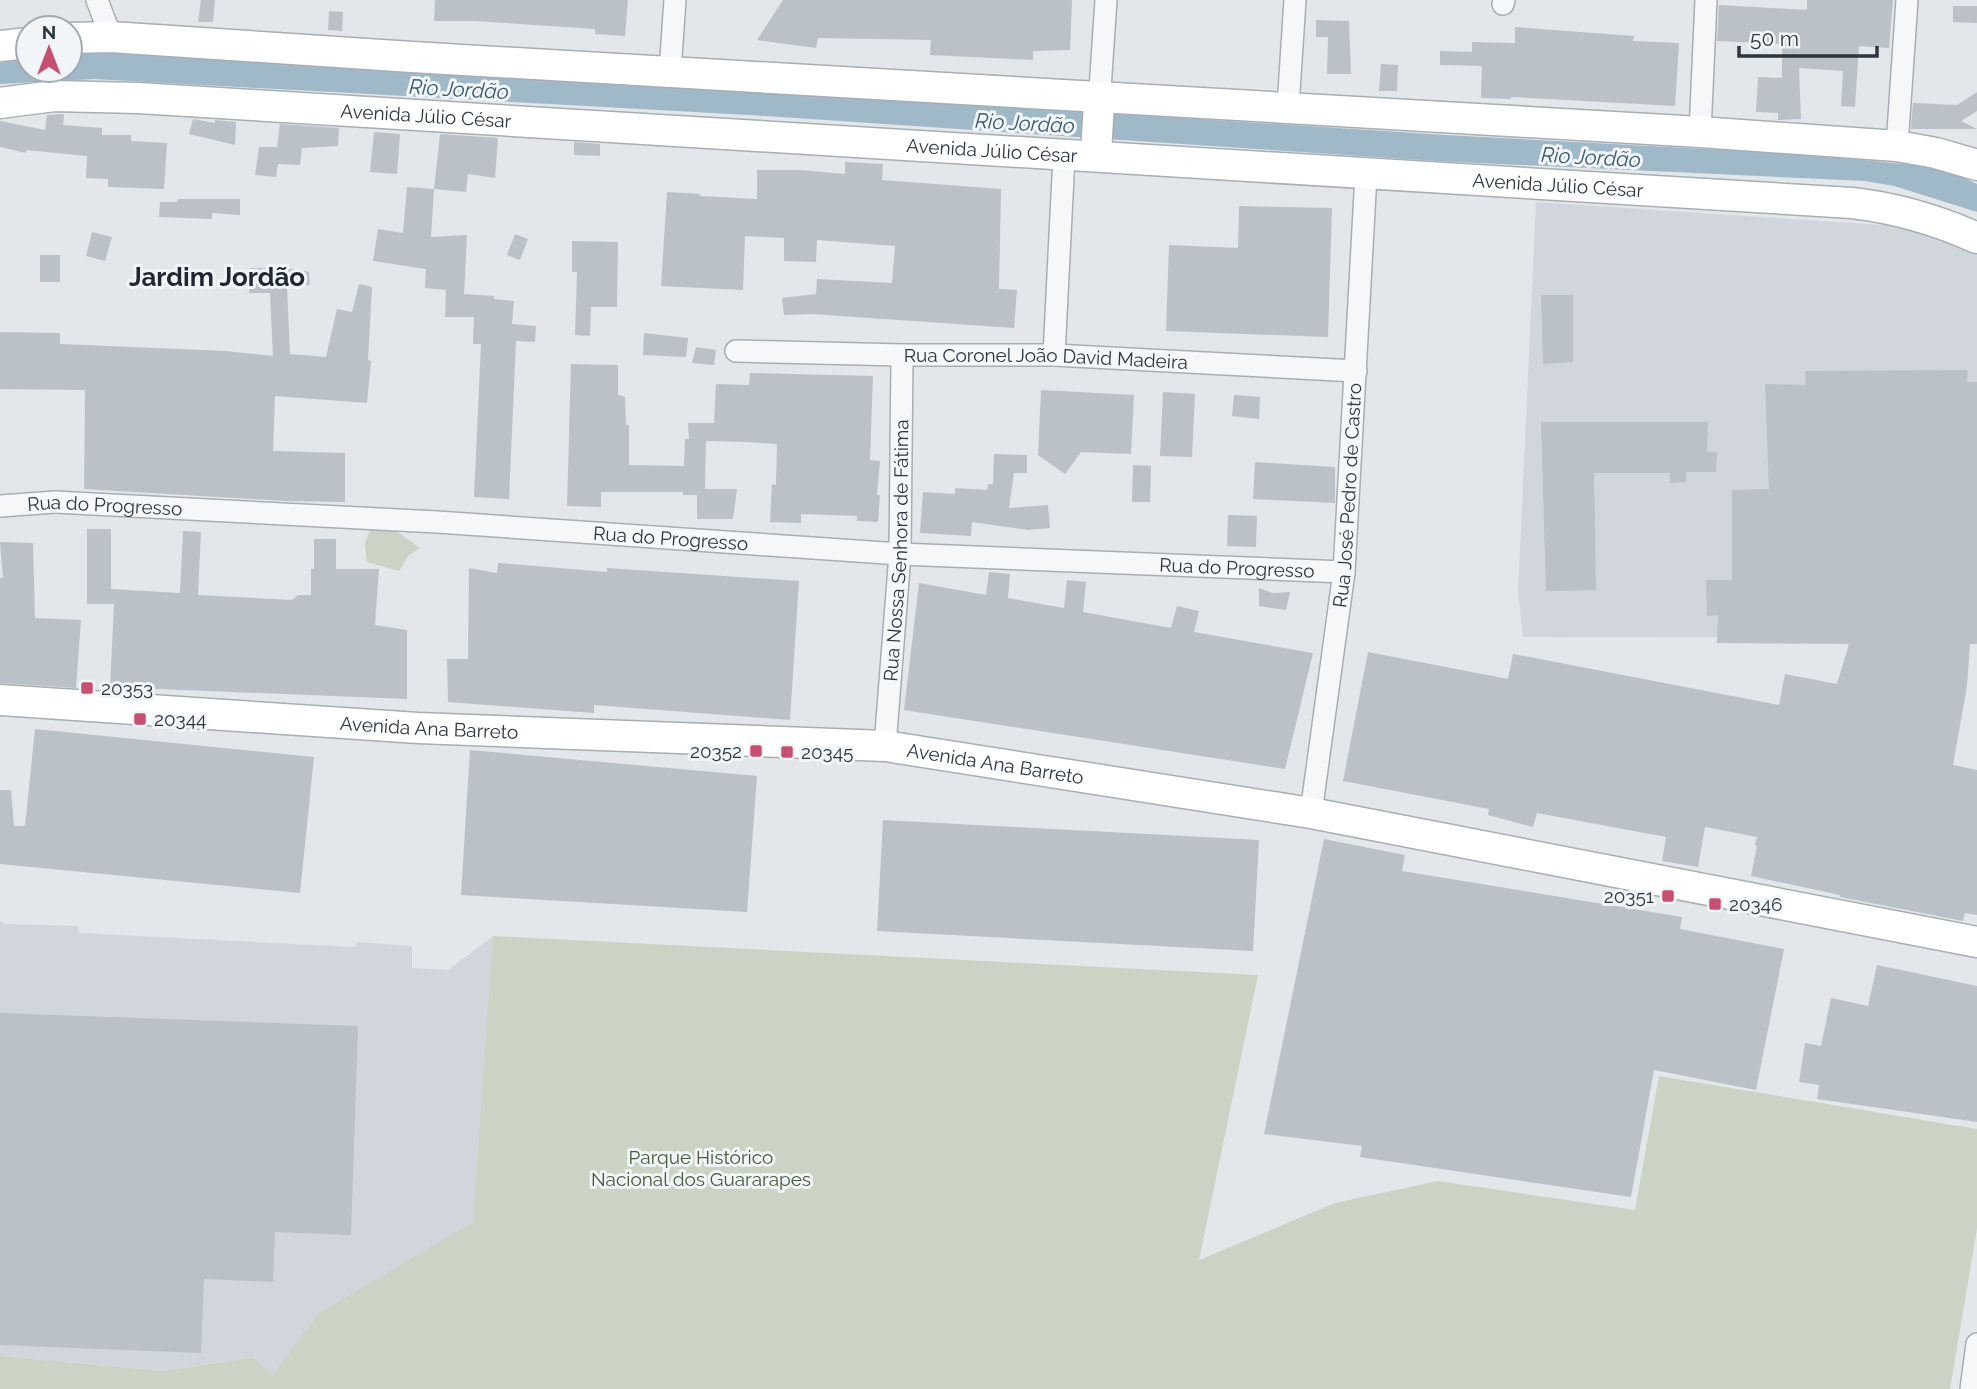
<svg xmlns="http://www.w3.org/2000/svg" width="1977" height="1389" font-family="Raleway,sans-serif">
<rect width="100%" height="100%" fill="#e3e7ea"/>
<!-- built -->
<g fill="#d1d6dc">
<path d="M1536,202L1898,226L1977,250V638L1523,637L1518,592Z"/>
<path d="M0,920L5,924L78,926L79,933L355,947L357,942L412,946V968L448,970L493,936L484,1235L318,1314L273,1376L252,1358L162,1371L0,1356Z"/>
</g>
<!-- green -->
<g fill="#cad3c4">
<path d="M371,527H391L420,548L408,556L399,571L367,562L365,544Z"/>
<path d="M493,936L1258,975L1199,1260L1335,1203L1438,1181L1635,1210L1659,1076L1977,1129V1228L1950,1389H0V1356L162,1371L252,1358L273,1375L318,1314L473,1222Z"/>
</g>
<!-- water -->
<path fill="#a0b9c8" d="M97,50L740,89L1446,135L1815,155L1943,168L1977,184V212L1894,186L1865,181L1436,161L749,115L94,79L0,84V63L28,59V70H70V54Z"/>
<!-- building -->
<g fill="#bac1c7">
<path d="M201,0H215L213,22H198Z"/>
<path d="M435,0H628L625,36L595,34V29L475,21H434Z"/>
<path d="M783,0H1072L1070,50L1033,51V60L930,55L931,40L818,38L816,48L757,40Z"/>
<path d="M1807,0H1893L1889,48L1859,46L1855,107L1841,106L1843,71L1799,68L1801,119L1778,120V113L1756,112L1758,77L1782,78V44L1717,41L1719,5L1807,10Z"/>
<path d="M1953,6H1977V23L1953,22Z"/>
<path d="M329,11L343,12L342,31L328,30Z"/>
<path d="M1316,20L1349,21L1351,74H1327L1328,37H1316Z"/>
<path d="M1515,27L1634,36L1633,41L1679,43L1675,106L1511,97V99L1481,98L1482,66L1440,65V51L1472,52V42L1515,43Z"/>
<path d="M1381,64L1398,65L1397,91H1379Z"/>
<path d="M1977,92V111L1961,121L1977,129H1911L1913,103L1957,105Z"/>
<path d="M64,114L63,125L102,128V135H131V141L167,143L164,189L108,187V179L86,178L87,156L26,150V153L0,147V121L45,130L47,115Z"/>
<path d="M193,119L215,123V120L236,122L235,145L189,134Z"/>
<path d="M280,124L339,128L338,146L302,148L300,165L278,164L276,177L255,175L259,147H277Z"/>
<path d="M374,132L400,134L397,174L370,172Z"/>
<path d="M440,134L498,138L495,178L468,174L466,192L434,189Z"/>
<path d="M574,142L600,144V156L574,155Z"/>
<path d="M845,162L883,164L882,180L1001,189L999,289L1017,290L1014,328L812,314L784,315L782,298L816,294L817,279L892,283L895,246L817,240L816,262L784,261V238L745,236L743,290L661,286L667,192L700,194V196L757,199V170H801L845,174Z"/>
<path d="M407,187L434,189L431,237L467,235L464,294L494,296V299L514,301L512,324L536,326L535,342L516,341L509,499L474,497L481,344H473L474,317H445L446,290L425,288L426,269L373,261L378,229L403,233Z"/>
<path d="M178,199H240V215L212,213V219L159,217L160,202H177Z"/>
<path d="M1239,206L1332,208L1328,337L1166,331L1169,245L1238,248Z"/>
<path d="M92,232L112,237L105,261L86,256Z"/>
<path d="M515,234L528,239L520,260L507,255Z"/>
<path d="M572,241L618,242L617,307H591L590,336L575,335L577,272H572Z"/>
<rect x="40" y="255" width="20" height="27"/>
<path d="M249,268L297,269L309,272L310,285L287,286L290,354L326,357L337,309L352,312L359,284L372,287L368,360L371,361L367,403L275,396L273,451L345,453V502L286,501L84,489L85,390L0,389V332L60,333V344H62L226,351L273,356L270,293H249Z"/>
<path d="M1541,295H1573V362L1543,364Z"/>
<path d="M644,333L688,338L686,357L643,355Z"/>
<path d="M696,347L716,350L714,365L692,363Z"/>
<path d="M571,364L618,365V395L625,397L626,425H629V465L684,466L685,439H689L688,423H714L716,384L749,385L750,373L873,376L870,460L880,461L877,495H880L878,522L857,521V516L801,514V523L770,522L772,484L776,485L777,444L747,442L706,441L705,489H737L733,519H697V495H683V492H601V507L567,506Z"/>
<path d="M1968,370L1967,382H1977V644H1970L1967,686L1953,765L1977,770V915L1965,913L1963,921L1840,897V895L1751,876L1757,846L1755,845L1757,837L1705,827L1698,867L1662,861L1666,837L1537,813L1533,827L1488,815L1489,809L1343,781L1368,652L1508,679L1513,654L1779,705L1785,674L1837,684L1849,644L1717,643L1718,615L1707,616L1706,580H1732V490L1769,489L1765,384L1806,385L1805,371Z"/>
<path d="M1041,390L1134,395L1131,454L1081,452L1065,474L1038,455Z"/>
<path d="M1163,392L1195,394L1192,457L1160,456Z"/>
<path d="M1234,395L1260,397L1259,419L1232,416Z"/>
<path d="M1541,422H1708L1707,452H1717L1716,472H1686V482L1670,483V473H1594L1596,590L1546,591Z"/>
<path d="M994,454L1027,455V473H1014L1009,508L1048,505L1050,528L1028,530L972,522L971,536L920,533L923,492L955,494V488L987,490L988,484H993Z"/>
<path d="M1255,462L1335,467V503L1253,499Z"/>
<path d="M1133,465L1151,466L1150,502H1132Z"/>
<path d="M1228,515L1257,516L1256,547L1227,546Z"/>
<path d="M87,529H111V589L180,593L183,531L201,532L198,595L292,600L298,595H311V569H314V539H336V569H379L375,625L407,630V699L110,687L114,604H87Z"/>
<path d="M0,542L33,543L35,618L81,620L76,688L0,683V578H3Z"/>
<path d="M498,563L607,572V568L799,581L790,720L594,705V713L448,702L447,659H468L469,568L497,573Z"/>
<path d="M989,572L1010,574L1008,598L1064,608L1067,580L1086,582L1083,612L1171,628L1177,606L1199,611L1194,632L1313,653L1285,769L904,710L919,583L986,595Z"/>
<path d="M1259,588L1273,593L1290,592L1286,610L1259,606Z"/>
<path d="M35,729L314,757L300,893L0,864V790H11L14,826H25Z"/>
<path d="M470,750L757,776L747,912L461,895Z"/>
<path d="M883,820L1259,840L1253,951L877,931Z"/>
<path d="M1324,839L1405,855L1402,871L1682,917L1680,929L1784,949L1756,1090L1654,1070L1631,1197L1360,1157L1362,1146L1264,1134Z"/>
<path d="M1877,965L1977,986V1122L1817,1099L1819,1085L1799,1082L1805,1043L1821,1046L1831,998L1868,1006Z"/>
<path d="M0,1013L358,1026L351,1235L275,1232L273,1282L204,1279L201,1353L0,1345Z"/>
</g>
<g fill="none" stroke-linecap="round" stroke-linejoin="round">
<defs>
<g id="street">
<path d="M97,0L111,37"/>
<path d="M1503,4L1504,0"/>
<path d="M670,71L675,0"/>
<path d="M1099,104L1106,0"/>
<path d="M1288,107L1295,0"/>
<path d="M1700,132L1706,0"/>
<path d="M1897,146L1907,0"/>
<path id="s1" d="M736,351L902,355H1054L1356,371"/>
<path d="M1054,355L1064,156"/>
<path id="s2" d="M0,506L55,502L437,522L900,554L1344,572"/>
<path id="s3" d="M885,746L900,554L902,355"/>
<path id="s4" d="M1311,813L1344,572L1366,175"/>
<path d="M1971,1389L1977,1344"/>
</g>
<g id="secondary">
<path d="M70,38L111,37L412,57L1700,132L1897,146L1936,153L1977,165"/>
<path d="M0,46L28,43"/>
<path id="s5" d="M0,103L54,96L138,98L1852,203C1896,208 1937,220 1977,238"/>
<path d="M1096,152L1099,104"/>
<path id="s6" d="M0,700L418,728L885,746L1311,813L1977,942"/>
</g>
</defs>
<!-- street casing -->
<use href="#street" stroke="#a8aeb4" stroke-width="24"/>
<!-- secondary casing -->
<use href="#secondary" stroke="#a8aeb4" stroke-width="33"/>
<!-- street -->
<use href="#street" stroke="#f5f7f9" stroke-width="21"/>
<!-- secondary -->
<use href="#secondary" stroke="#fff" stroke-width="30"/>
</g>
<!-- markers -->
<g fill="#c75072" stroke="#f2f5f7" stroke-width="2.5">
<rect x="80" y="681" width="14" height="14" rx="3.5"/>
<rect x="133" y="712" width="14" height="14" rx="3.5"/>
<rect x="749" y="744" width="14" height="14" rx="3.5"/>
<rect x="780" y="745" width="14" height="14" rx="3.5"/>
<rect x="1661" y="889" width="14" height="14" rx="3.5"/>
<rect x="1708" y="897" width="14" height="14" rx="3.5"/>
</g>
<g text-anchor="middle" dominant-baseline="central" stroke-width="6" stroke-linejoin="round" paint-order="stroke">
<!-- street labels -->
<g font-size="19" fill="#2c3641" stroke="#f2f5f7">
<text stroke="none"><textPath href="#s5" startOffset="427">Avenida Júlio César</textPath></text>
<text stroke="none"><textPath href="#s5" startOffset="994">Avenida Júlio César</textPath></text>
<text stroke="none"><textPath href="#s5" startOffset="1561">Avenida Júlio César</textPath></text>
<text stroke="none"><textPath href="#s1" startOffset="310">Rua Coronel João David Madeira</textPath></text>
<text stroke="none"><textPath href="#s4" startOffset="320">Rua José Pedro de Castro</textPath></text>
<text stroke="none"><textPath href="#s2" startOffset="105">Rua do Progresso</textPath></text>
<text stroke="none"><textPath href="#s2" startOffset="672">Rua do Progresso</textPath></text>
<text stroke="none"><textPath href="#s3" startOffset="196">Rua Nossa Senhora de Fátima</textPath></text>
<text stroke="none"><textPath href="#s2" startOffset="1239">Rua do Progresso</textPath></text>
<text stroke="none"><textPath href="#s6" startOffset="430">Avenida Ana Barreto</textPath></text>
<text stroke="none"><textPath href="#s6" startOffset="998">Avenida Ana Barreto</textPath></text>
</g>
<!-- poi labels -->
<g font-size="19" fill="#2c3641" stroke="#f2f5f7" text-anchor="start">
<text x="101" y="688">20353</text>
<text x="154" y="719">20344</text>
<text x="742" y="751" text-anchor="end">20352</text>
<text x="801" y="752">20345</text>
<text x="1654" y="896" text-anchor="end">20351</text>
<text x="1729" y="904">20346</text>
</g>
<!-- park labels -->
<g font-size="19" fill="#455c3a" stroke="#f2f5f7">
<text x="701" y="1157">Parque Histórico<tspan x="701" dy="22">Nacional dos Guararapes</tspan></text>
</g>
<!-- water labels -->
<g font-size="21" font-style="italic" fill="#385a73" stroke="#f2f5f7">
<text transform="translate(459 89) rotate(3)">Rio Jordão</text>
<text transform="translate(1025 123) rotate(3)">Rio Jordão</text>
<text transform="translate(1591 157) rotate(3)">Rio Jordão</text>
</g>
<!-- district labels -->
<g font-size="26" font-weight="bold" fill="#1e2732" stroke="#f2f5f7">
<text x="217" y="277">Jardim Jordão</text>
</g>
</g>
<!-- north arrow -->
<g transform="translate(49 49)"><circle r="33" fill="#f2f5f7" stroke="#a3a9ae" stroke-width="2"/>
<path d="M0-5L12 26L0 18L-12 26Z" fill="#c75072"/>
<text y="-10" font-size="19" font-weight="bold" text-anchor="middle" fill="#2c3641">N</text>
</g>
<!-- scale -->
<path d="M1739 46v10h138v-10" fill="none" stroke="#2c3641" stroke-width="3.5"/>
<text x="1750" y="46" font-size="21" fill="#2c3641" stroke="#f2f5f7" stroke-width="5" paint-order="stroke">50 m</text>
</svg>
